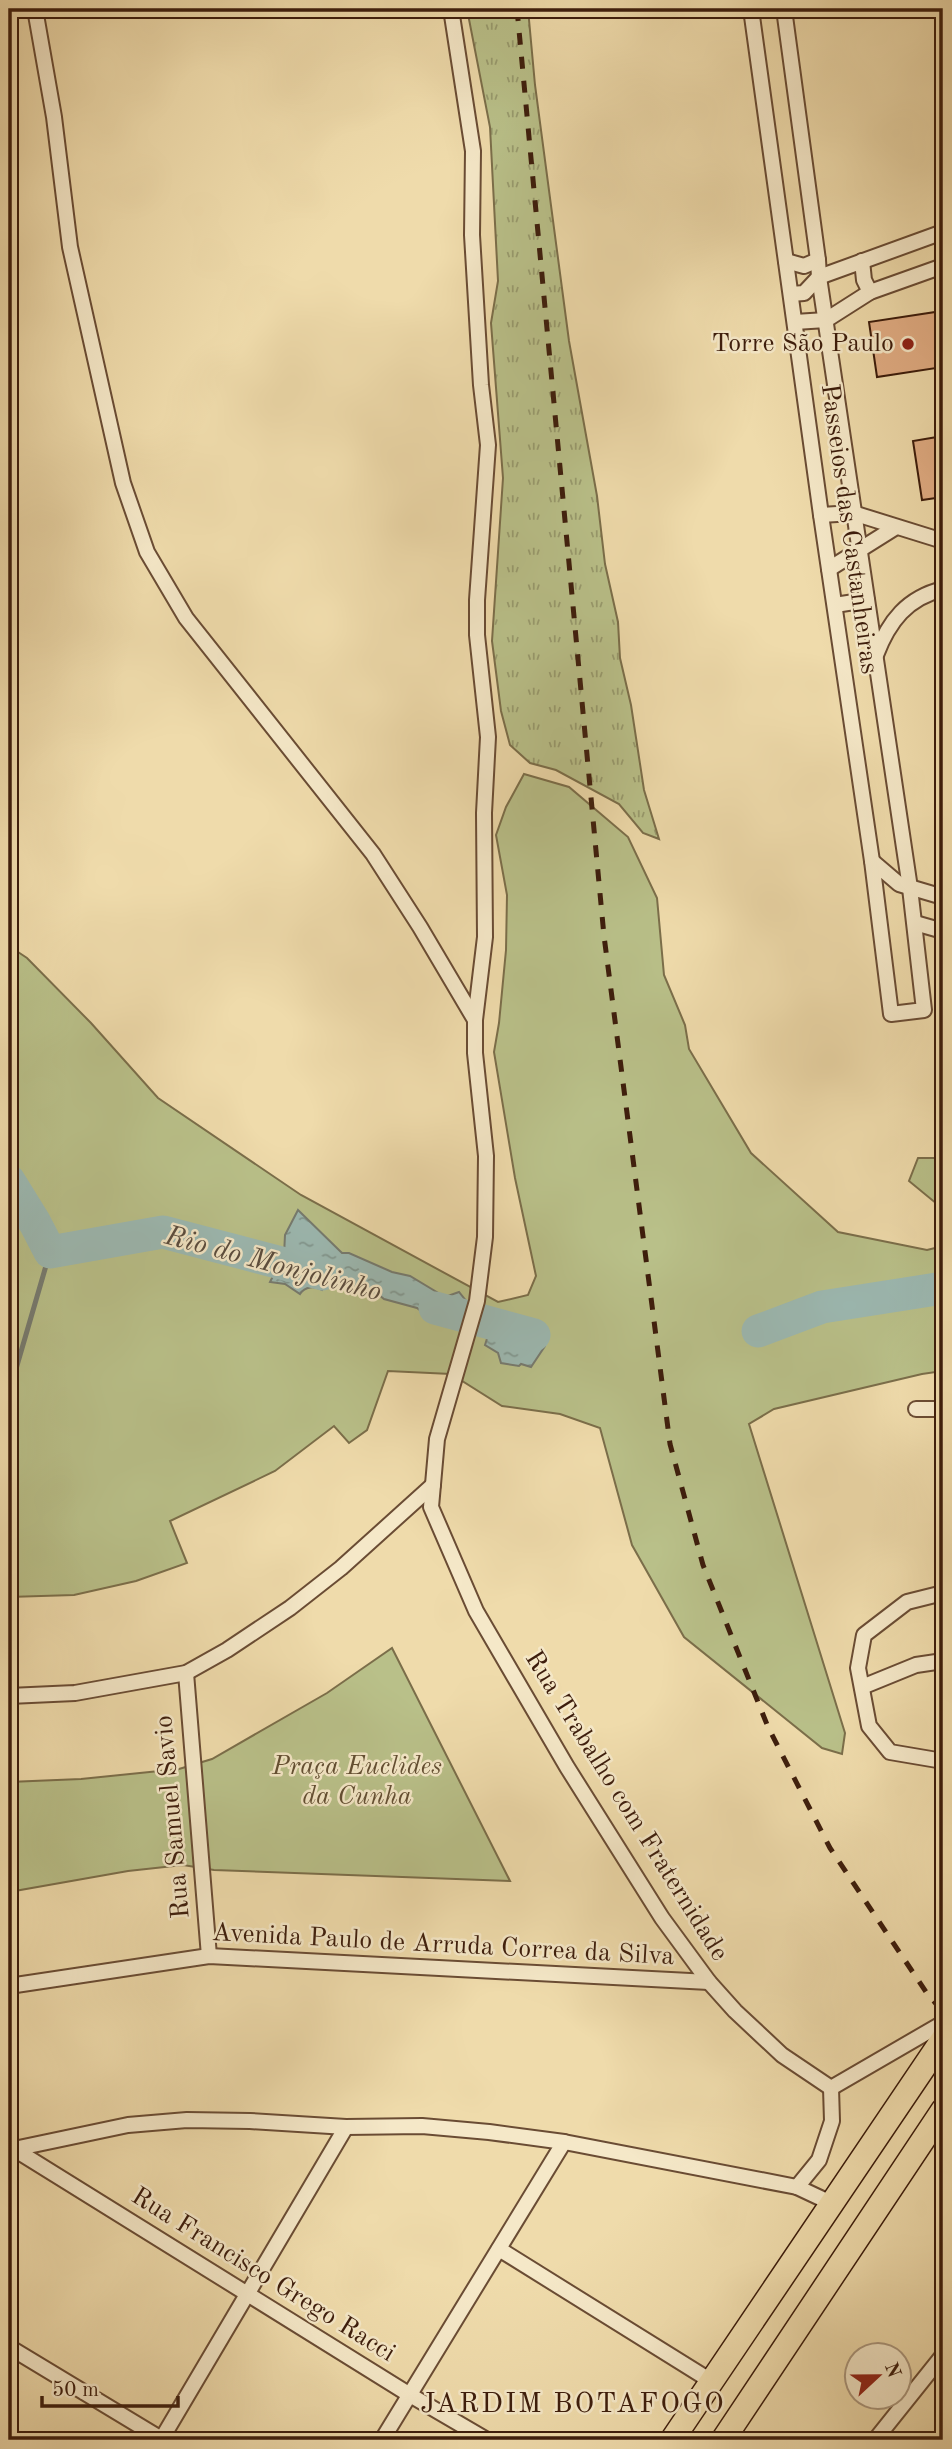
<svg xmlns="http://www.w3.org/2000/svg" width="952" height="2449" font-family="'Old Standard TT',serif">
<defs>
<pattern id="grass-tufts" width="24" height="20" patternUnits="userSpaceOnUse" patternTransform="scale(1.75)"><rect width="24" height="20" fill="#b9c089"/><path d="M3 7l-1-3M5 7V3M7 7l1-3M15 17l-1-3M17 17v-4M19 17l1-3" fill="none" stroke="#989b6e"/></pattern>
<pattern id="water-ripples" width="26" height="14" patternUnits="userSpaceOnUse" patternTransform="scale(1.75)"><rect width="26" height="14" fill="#9cb9b2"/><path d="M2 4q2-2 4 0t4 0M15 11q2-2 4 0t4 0" fill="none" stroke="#80968f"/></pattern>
</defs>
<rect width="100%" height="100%" fill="#efdbab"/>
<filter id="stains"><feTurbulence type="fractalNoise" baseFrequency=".00286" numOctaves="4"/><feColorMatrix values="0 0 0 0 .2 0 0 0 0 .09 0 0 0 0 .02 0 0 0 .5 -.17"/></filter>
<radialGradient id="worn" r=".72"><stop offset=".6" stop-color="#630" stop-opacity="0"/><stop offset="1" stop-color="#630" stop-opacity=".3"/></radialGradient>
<!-- grass -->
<path fill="url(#grass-tufts)" stroke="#7b6e4a" stroke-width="2" d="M467,9H528L535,85L569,341L597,496L605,564L618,622L620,658L631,705L644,790L659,839L643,833L619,804L556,770L530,763L510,745L501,711L492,641L503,478L491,323L498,281L490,127Z"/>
<!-- park -->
<g fill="#b9c089" stroke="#7b6e4a" stroke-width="2">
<path d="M524,774L569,787L628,837L657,898L664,975L685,1025L689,1049L751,1153L838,1232L927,1250L943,1246V1371L922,1374L774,1409L749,1424L845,1733L842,1754L822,1748L684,1637L632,1545L600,1428L560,1414L502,1406L451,1374L388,1371L367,1430L349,1443L334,1426L275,1471L170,1521L187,1563L136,1581L74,1595L9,1597V946L27,958L91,1023L158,1098L301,1195L498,1302L528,1295L536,1276L515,1178L494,1052L499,1023L506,950L507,895L496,835L506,807Z"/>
<path d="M918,1158H943V1209L909,1181Z"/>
<path d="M392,1648L510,1881L214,1870L183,1865L128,1871L9,1892V1782L81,1779L179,1769L212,1759L327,1693Z"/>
</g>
<!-- water -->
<g fill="url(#water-ripples)" stroke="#767b70" stroke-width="2">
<path d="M298,1210L342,1253H349L392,1272L410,1276L445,1297L459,1292L471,1307L467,1326L446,1324L439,1317L430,1318L417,1308L384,1299L379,1295L373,1296C358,1287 343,1283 325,1285L322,1290C315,1286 305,1286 300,1294L285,1284L270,1282L284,1255L285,1235Z"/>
<path d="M522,1326L541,1330L545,1346L531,1367L521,1364L519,1366L501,1363L498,1353L485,1345L490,1329L506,1333Z"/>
</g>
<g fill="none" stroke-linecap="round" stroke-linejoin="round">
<!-- stream -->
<path stroke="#767b70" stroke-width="5" d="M9,1393L50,1252"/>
<!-- river -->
<g stroke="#9cb9b2" stroke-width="33">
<path d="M9,1181L35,1223L50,1252L163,1232L323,1274"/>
<path d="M435,1308L534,1335"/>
<path d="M758,1331L822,1307L943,1288"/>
</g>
</g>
<!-- building -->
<g fill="#e1ad84" stroke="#3d1d0c" stroke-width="2">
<path d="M942,311L943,367L877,377L869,322Z"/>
<path d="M943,436V497L922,500L913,441Z"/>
</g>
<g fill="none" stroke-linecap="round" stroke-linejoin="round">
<defs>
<g id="minor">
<path d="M35,9L54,117L70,247L123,483L147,552L186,618L373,854L420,927L475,1020V1053L486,1156L485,1237L477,1301L437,1439L431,1507L476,1611L567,1767L662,1918L709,1982L735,2011L782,2055L831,2088"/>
<path d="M451,9L473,151L472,235L481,385L488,445L477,600V635L488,737L484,813L485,937L475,1020"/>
<path d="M751,9L821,515L872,861L891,1014L924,1010L910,888L819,277L818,260L784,9"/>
<path d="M786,261L804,266L818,260"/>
<path d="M862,261L864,280L870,292"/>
<path d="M791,294L804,293L819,277L943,232"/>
<path d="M795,322L826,320L870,292L943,266"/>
<path d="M821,515L853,513L943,541"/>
<path d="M829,569L896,527"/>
<path d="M835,605L867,600"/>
<path d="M876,655C889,621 907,598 943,589"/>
<path d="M872,861L899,884L943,897"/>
<path d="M915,923L943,931"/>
<path d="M916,1409H943"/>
<path d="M943,1593L907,1602L864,1635L858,1668L869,1726L890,1752L943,1761"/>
<path d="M186,1673L209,1956"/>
<path d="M862,1687L916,1665L943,1661"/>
<path d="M9,1696L75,1693L186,1673L227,1650L290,1608L341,1568L433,1485"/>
<path d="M9,1986L209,1956L709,1982"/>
<path d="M831,2088L943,2023"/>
<path d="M14,2149L128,2125L187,2120L250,2121L346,2127L422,2126L489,2132L564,2142L797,2187L831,2203"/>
<path d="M14,2149L410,2395L487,2440"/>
<path d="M943,2163V2168"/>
<path d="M797,2187L819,2160L832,2121L831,2088"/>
<path d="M499,2249L711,2381"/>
<path d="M9,2347L163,2440"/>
<path d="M161,2440L346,2127"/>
<path d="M382,2440L564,2142"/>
<path d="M875,2440L943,2355"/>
</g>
<g id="primary">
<path d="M672,2440L943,2039"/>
<path d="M723,2440L943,2110"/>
</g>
</defs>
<!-- minor casing -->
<use href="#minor" stroke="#6a4c34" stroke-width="18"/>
<!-- primary casing -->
<use href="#primary" stroke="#3d1d0c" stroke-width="26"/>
<!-- minor -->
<use href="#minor" stroke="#f5e8c8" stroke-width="14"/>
<!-- primary -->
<use href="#primary" stroke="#efdbab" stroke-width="23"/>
<!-- rail -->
<path stroke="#3d1d0c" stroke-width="5" stroke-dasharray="12 12" stroke-linecap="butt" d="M517,9L604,936L670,1444L703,1565L768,1727L830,1848L926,1992L943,2012"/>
</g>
<!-- markers -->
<circle fill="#8f2418" stroke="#f5e8c8" stroke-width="2.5" cx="908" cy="344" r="7"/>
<g text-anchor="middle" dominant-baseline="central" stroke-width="5" stroke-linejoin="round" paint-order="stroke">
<!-- poi labels -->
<g font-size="26" fill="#3d1d0c" stroke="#f5e8c8" text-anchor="end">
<text x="894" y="344">Torre São Paulo</text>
</g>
<!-- street labels -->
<g font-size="26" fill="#3d1d0c" stroke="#f5e8c8">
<text transform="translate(849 529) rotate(82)">Passeios das Castanheiras</text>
<text transform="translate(626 1806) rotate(58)">Rua Trabalho com Fraternidade</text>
<text transform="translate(173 1817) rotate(-95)">Rua Samuel Savio</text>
<text transform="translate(443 1945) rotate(3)">Avenida Paulo de Arruda Correa da Silva</text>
<text transform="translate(263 2275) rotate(32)">Rua Francisco Grego Racci</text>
</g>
<!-- park labels -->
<g font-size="26" font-style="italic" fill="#624e32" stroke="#f5e8c8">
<text x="357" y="1767">Praça Euclides<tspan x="357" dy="30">da Cunha</tspan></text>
</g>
<!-- water labels -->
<g font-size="28" font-style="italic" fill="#5a4c3e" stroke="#f5e8c8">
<text transform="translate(273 1265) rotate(15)">Rio do Monjolinho</text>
</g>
<!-- neighbourhood labels -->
<g font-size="28" letter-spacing="2" fill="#3d1d0c" stroke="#f5e8c8">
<text x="573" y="2405">JARDIM BOTAFOGO</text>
</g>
</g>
<!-- margin -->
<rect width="952" height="2449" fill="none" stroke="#efdbab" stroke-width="35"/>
<rect x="10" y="10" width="931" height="2428" fill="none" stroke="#3d1d0c" stroke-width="3.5"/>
<rect x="18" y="18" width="917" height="2414" fill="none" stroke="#3d1d0c" stroke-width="2"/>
<!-- north arrow -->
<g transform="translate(878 2376) rotate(68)"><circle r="33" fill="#f5e8c8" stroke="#ab977d" stroke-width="2"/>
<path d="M0-5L12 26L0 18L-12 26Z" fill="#8f2418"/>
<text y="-10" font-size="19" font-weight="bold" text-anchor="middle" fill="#3d1d0c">N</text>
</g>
<!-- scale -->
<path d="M42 2396v10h136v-10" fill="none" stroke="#3d1d0c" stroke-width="3.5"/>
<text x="52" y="2396" font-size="21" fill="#3d1d0c" stroke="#f5e8c8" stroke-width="5" paint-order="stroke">50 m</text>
<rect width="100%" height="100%" filter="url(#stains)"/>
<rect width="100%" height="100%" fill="url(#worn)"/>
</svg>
